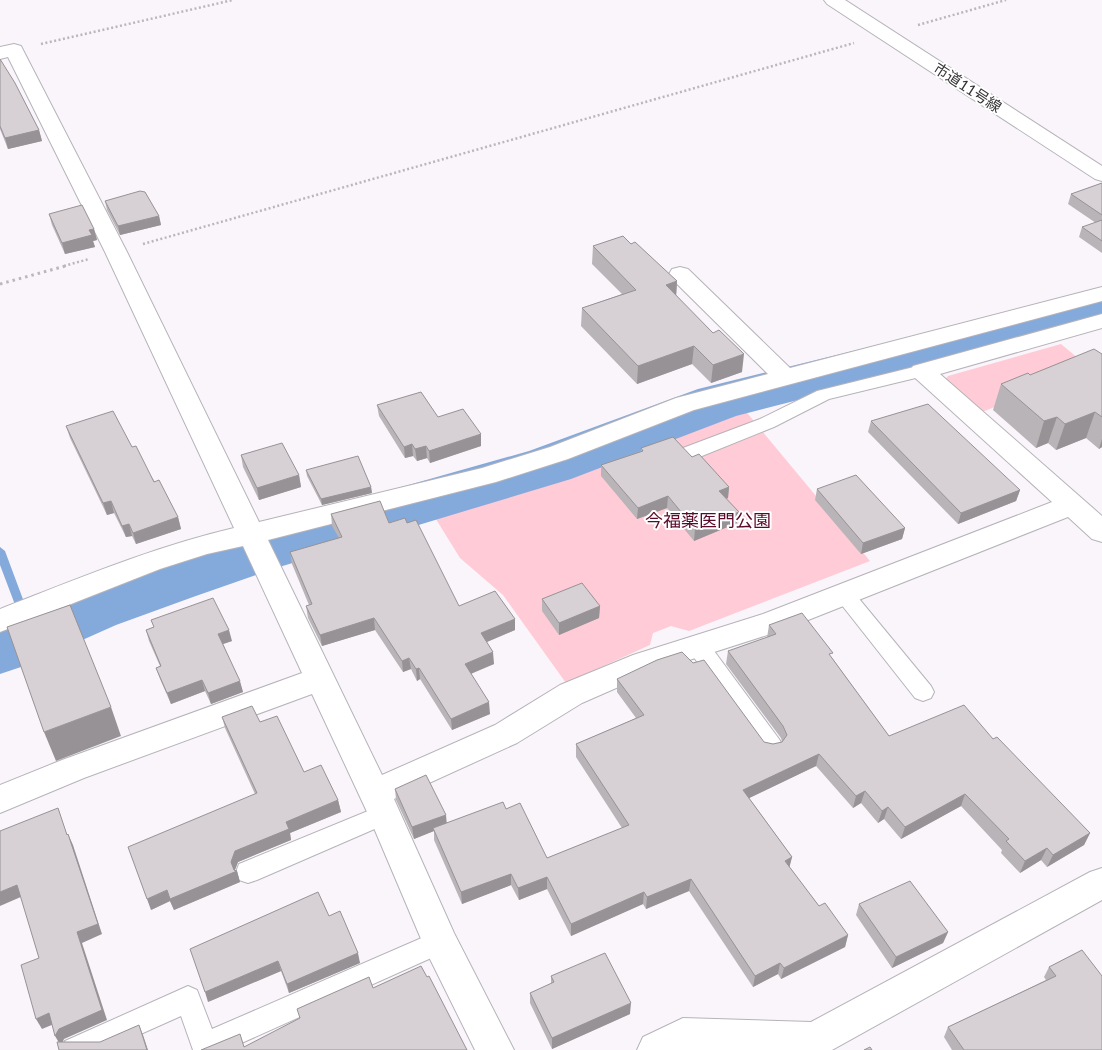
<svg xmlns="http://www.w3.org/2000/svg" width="1102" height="1050" font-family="Lato,'Noto Sans JP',sans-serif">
<rect width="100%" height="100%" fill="#f9f5fb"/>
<!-- green -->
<g fill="#ffcbd6">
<path d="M1061,344L1091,369L982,412L945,380L948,376Z"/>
<path d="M743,408L870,561L689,631L671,626L653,633L650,645L566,683L503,595L460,558L434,516L461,504L582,466L680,427Z"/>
</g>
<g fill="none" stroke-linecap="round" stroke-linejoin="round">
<!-- stream -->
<path fill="#84aadb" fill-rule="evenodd" d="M0,547L5,551L24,602L23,605H15L14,602L0,565Z"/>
<!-- river -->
<path fill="#84aadb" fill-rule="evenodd" d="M1102,290V322L736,416L571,479L276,568L193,597L116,625L24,666L0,674V620L70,591L147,563L253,529L529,451L698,389Z"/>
<defs>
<g id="service">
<path d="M922,365L928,367L931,371L928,375L829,399L774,427L697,458L690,459L683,458L681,453L683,448L760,419L817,391Z"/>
<path d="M844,586L851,589L931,686L934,692L931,698L923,701L915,698L837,599L834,594L837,589Z"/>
<path d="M698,638L706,640L779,739L783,746L779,753L771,755L763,753L690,652L687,646L690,640Z"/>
<path d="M385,804L393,807L397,814L393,821L257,880L248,883L239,880L236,872L239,864Z"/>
<path d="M440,930L449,934L453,942L449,950L226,1050H193L181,1016L105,1050H61L65,1041L188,986L197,990L212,1029Z"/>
</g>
<g id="minor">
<path d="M14,44L21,46L23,50L127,252L259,522L482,468L550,447L676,398L768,374L672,279L669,274L672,269L680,267L688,269L790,368L1102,287V301L694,410L568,459L496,482L268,540L382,775L495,725L560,685L633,655L763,614L1052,502L913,376L910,371L913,366L1102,314V328L940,374L1102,516V542L1092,539L1068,517L783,630L655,671L582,703L517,743L394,799L454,933L514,1050H475L427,953L368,814L312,694L84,778L0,813V785L62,760L302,673L243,546L207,554L160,569L0,632V609C77,579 153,547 234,528L105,252L8,57L0,59V47Z"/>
<path d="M1102,868V900L832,1050H637L643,1037L683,1018L811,1022L1090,872Z"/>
</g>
<path id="tertiary" d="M824,0H845L1102,166V181L1095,179L827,4Z"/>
</defs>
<!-- service casing -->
<use href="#service" stroke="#b6b3b9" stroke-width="2"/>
<!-- minor casing -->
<use href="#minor" stroke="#b6b3b9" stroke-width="2"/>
<!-- tertiary casing -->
<use href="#tertiary" stroke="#b6b3b9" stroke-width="2"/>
<!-- path-far1 -->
<g stroke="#bab7bb" stroke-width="2.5" stroke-dasharray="2 2.5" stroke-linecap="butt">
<path d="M918,25L1006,0"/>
<path d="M41,44L233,0"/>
<path d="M143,244L854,43"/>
<path d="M64,266L89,259"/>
</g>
<!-- path -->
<path stroke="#bab7bb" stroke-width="3" stroke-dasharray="2.5 4" stroke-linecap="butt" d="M0,284L69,265"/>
<!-- service -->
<use href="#service" fill="#fff" fill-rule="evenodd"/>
<!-- minor -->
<use href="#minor" fill="#fff" fill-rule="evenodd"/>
<!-- tertiary -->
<use href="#tertiary" fill="#fff" fill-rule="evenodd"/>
</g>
<!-- wall -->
<g fill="#b9b4b7">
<path d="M0,59L39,130L42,141L8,149L0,129Z"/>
<path d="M1102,183V253L1079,237L1082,227L1096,223L1068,204L1071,194Z"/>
<path d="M105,201L159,216L161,225L120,235L107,210Z"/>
<path d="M49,214L94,229L97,240L93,241L95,247L65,254L52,225Z"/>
<path d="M631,244L677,281L676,295L742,372L711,383L692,364L637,384L581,326L582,308L622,294L592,264L593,246Z"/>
<path d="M1102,354V447L1099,449L1086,438L1056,450L1048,443L1036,448L993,410L1001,384Z"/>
<path d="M377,405L438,417L481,446L430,463L427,458L417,461L413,456L405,458L379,416Z"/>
<path d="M871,421L1020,490L1016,501L958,524L868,432Z"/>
<path d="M66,426L132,447L178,517L181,529L136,544L132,536L126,537L114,513L107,515L70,438Z"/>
<path d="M641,448L692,457L729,487L728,498L726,499L739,512L737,523L694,541L667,508L637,519L601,476V465L641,451Z"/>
<path d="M241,455L299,475L301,487L259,500L243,467Z"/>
<path d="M306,470L371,487L372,493L322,505L307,476Z"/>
<path d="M817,489L905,528L902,539L861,554L815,500Z"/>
<path d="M331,514L389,523H407L459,606L515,619V630L487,642L494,664L471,673L490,714L452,730L420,679L417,681L411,669L403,672L375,630L322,646L308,618L306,606L309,605L292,564L290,552L339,538L332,526Z"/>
<path d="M542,599L600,606L599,618L559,635L542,611Z"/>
<path d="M151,620L232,641L223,644L243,692L211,704L205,691L171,704L160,679L156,668L160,666L149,641L146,630L154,627Z"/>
<path d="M769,625L832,658L889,736L993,739L1090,833L1084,845L1047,867L1041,860L1020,873L1001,853L1002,850L961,806L901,839L884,819L878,823L861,803L853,808L816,766L749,798L792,857L789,867L819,906L848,935L845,947L781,979L778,974L753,987L689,891L646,909L643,904L571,936L547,889L519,900L511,885L462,904L434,840V831L414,839L396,800L395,789L446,815V823L506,809L547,858L622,828L576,757V744L636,718L617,692V679L764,742L773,744L782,742L781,738L726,664L728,651L767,638Z"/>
<path d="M222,717L260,722L304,772L338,800L341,812L290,833L291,840L238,862L235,870L237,871L240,882L174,910L170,901L151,910L255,794L225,728Z"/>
<path d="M859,904L948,932L943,943L892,968L856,915Z"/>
<path d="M329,916L360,963L289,993L281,971L208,1002Z"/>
<path d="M1082,950L1102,1050H952L944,1037L948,1027L1046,980L1044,977L1049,967Z"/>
<path d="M551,976L630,1014L552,1049L530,1003V993L551,984Z"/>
</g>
<!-- shaded-wall -->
<g fill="#969295">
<path d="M39,130L42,141L8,149L5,138Z"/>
<path d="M159,216L161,225L120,235L118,226Z"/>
<path d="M94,229L97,240L93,241L95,247L65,254L62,243L89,230Z"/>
<path d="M677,281L676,299L666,285Z"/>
<path d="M694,346L692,364L637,384L638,366Z"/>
<path d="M744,354L742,372L711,383L713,365Z"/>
<path d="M1095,412L1086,438L1056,450L1065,424Z"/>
<path d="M1057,417L1048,443L1036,448L1044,421Z"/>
<path d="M481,434V446L430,463L429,451Z"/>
<path d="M1102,439V447L1099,449Z"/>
<path d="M412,444L413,456L405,458L404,447Z"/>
<path d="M426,446L427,458L417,461L415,449Z"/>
<path d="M299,475L301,487L259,500L257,488Z"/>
<path d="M371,487L372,493L322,505L321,499Z"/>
<path d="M729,487L728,498L718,502L719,491Z"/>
<path d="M1020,490L1016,501L958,524L961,513Z"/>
<path d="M668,496L667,508L637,519L638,508Z"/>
<path d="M111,501L114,513L107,515L103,503Z"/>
<path d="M739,512L737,523L694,541L695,529Z"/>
<path d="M178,517L181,529L136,544L133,533Z"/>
<path d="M129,524L132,536L126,537L122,526Z"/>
<path d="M905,528L902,539L861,554L863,543Z"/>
<path d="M600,606L599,618L559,635V623Z"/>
<path d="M374,618L375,630L322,646L320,635Z"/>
<path d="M515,619V630L482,644L481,633Z"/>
<path d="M229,630L232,641L220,645L218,634Z"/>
<path d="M493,652L494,664L466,676L465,664Z"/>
<path d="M409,658L411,669L403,672L402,661Z"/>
<path d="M419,668L420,679L417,681L416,669Z"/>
<path d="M202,680L205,691L171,704L167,693Z"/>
<path d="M240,681L243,692L211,704L208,693Z"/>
<path d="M489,702L490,714L452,730L451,719Z"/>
<path d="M111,707L121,736L56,761L44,732Z"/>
<path d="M819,754L816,766L741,802L743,790Z"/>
<path d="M865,791L861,803L853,808L856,796Z"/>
<path d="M965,794L961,806L901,839L905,827Z"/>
<path d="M338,800L341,812L290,833L291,840L238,862L234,872L237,871L240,882L174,910L170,901L151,910L147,899L231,862L235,851L286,822Z"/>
<path d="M888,807L884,819L878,823L882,811Z"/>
<path d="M446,815L447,826L433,828L434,831L414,839L412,827Z"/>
<path d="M1090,833L1084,845L1047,867L1053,855Z"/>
<path d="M68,834L73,845L102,934L82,943L107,1020L64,1039L61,1046L55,1036L77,932Z"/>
<path d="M1047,848L1041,860L1020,873L1025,861Z"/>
<path d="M792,857L789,869L785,861Z"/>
<path d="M511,874V885L462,904L461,892Z"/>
<path d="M547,877V889L519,900L518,888Z"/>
<path d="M691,879L689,891L646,909L647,897Z"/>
<path d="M17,885L23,896L0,906V892Z"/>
<path d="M644,892L643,904L571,936V924Z"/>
<path d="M948,932L943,943L892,968L896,957Z"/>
<path d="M848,935L845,947L781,979L784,968Z"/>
<path d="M358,953L360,963L289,993L287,984Z"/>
<path d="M278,961L281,971L208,1002L205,992Z"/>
<path d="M780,963L778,974L753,987L755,976Z"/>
<path d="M631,1003L630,1014L552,1049V1038Z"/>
<path d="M49,1013L54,1024L42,1029L36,1019Z"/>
<path d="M139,1025L143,1035L148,1050H147Z"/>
</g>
<!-- building -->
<g fill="#d7d1d5" stroke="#969295">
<path d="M0,59L15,83L39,130L5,138L0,126Z"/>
<path d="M1102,183V215L1071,194Z"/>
<path d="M140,191L145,192L159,216L118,226L105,201Z"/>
<path d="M82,205L94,229L89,230L92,235L62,243L49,214Z"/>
<path d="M1102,220V241L1082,227Z"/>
<path d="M623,236L631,244L635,242L677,281L666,285L713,333L719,330L744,354L713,365L694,346L638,366L582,308L636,290L593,246Z"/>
<path d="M1094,349L1102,354V417L1095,412L1065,424L1057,417L1044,421L1001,384L1028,373L1030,375Z"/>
<path d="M421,392L438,417L463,409L481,434L429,451L426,446L415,449L412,444L404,447L377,405Z"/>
<path d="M928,404L1020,490L961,513L871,421Z"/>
<path d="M113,411L132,447L136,446L154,482L159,480L178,517L133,533L129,524L122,526L111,501L103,503L66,426Z"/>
<path d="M673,437L692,457L699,454L729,487L719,491L739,512L695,529L668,496L638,508L601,465L643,451L641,448Z"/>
<path d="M282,443L299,475L257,488L241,455Z"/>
<path d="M358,456L371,487L321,499L306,470Z"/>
<path d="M856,475L905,528L863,543L817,489Z"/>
<path d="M380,501L389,523L405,518L407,523L416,520L459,606L495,591L515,619L481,633L493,652L465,664L489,702L451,719L419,668L416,669L409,658L402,661L374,618L320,635L306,606L312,604L290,552L342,537L331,514Z"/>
<path d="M582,583L600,606L559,623L542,599Z"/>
<path d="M213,598L229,630L218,634L240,681L208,693L202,680L167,693L156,668L161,666L146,630L154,627L151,620Z"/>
<path d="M70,605L111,707L44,732L7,627Z"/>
<path d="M802,613L833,653L829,654L889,736L964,705L993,739L997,737L1090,833L1053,855L1047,848L1025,861L1006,841L1009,839L965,794L905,827L888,807L882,811L865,791L856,796L819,754L743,790L792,857L785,861L819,906L825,903L848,935L784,968L780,963L755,976L691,879L647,897L644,892L571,924L547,877L518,888L511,874L461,892L433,828L503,802L506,809L520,803L547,858L629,825L576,744L644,715L617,679L657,660L682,652L693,663L704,660L764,742L773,744L782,742L787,735L783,726L728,651L776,634L769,625Z"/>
<path d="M252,706L260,722L277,716L304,772L321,765L338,800L286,822L289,829L235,851L231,862L234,870L237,871L170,899L167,890L147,899L128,847L257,793L222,717Z"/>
<path d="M426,775L446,815L412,827L395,789Z"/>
<path d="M58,808L67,835L68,834L98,924L77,932L102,1010L59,1029L55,1036L49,1013L36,1019L21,965L39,958L17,885L0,892V831Z"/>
<path d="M910,881L948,932L896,957L859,904Z"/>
<path d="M318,892L329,916L340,911L358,953L287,984L278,961L205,992L190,949Z"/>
<path d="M1082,950L1102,976V1050H964L948,1027L1056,976L1049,967Z"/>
<path d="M605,953L631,1003L552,1038L530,993L554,982L551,976Z"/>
<path d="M421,966L427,977L429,976L467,1050H201L240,1034L244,1047L300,1018L297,1009L369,977L373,988Z"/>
<path d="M139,1025L147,1050H59L57,1042H100Z"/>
<path d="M870,1047L872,1050H864Z"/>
</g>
<g text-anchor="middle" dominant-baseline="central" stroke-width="4" stroke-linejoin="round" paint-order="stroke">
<!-- far-street labels -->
<g font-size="15" fill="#353436" stroke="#fff">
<text transform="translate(968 87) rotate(33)">市道11号線</text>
</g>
<!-- park labels -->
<g font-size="18" fill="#5a0b2a" stroke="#fff">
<text x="708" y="520">今福薬医門公園</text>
</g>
</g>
</svg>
